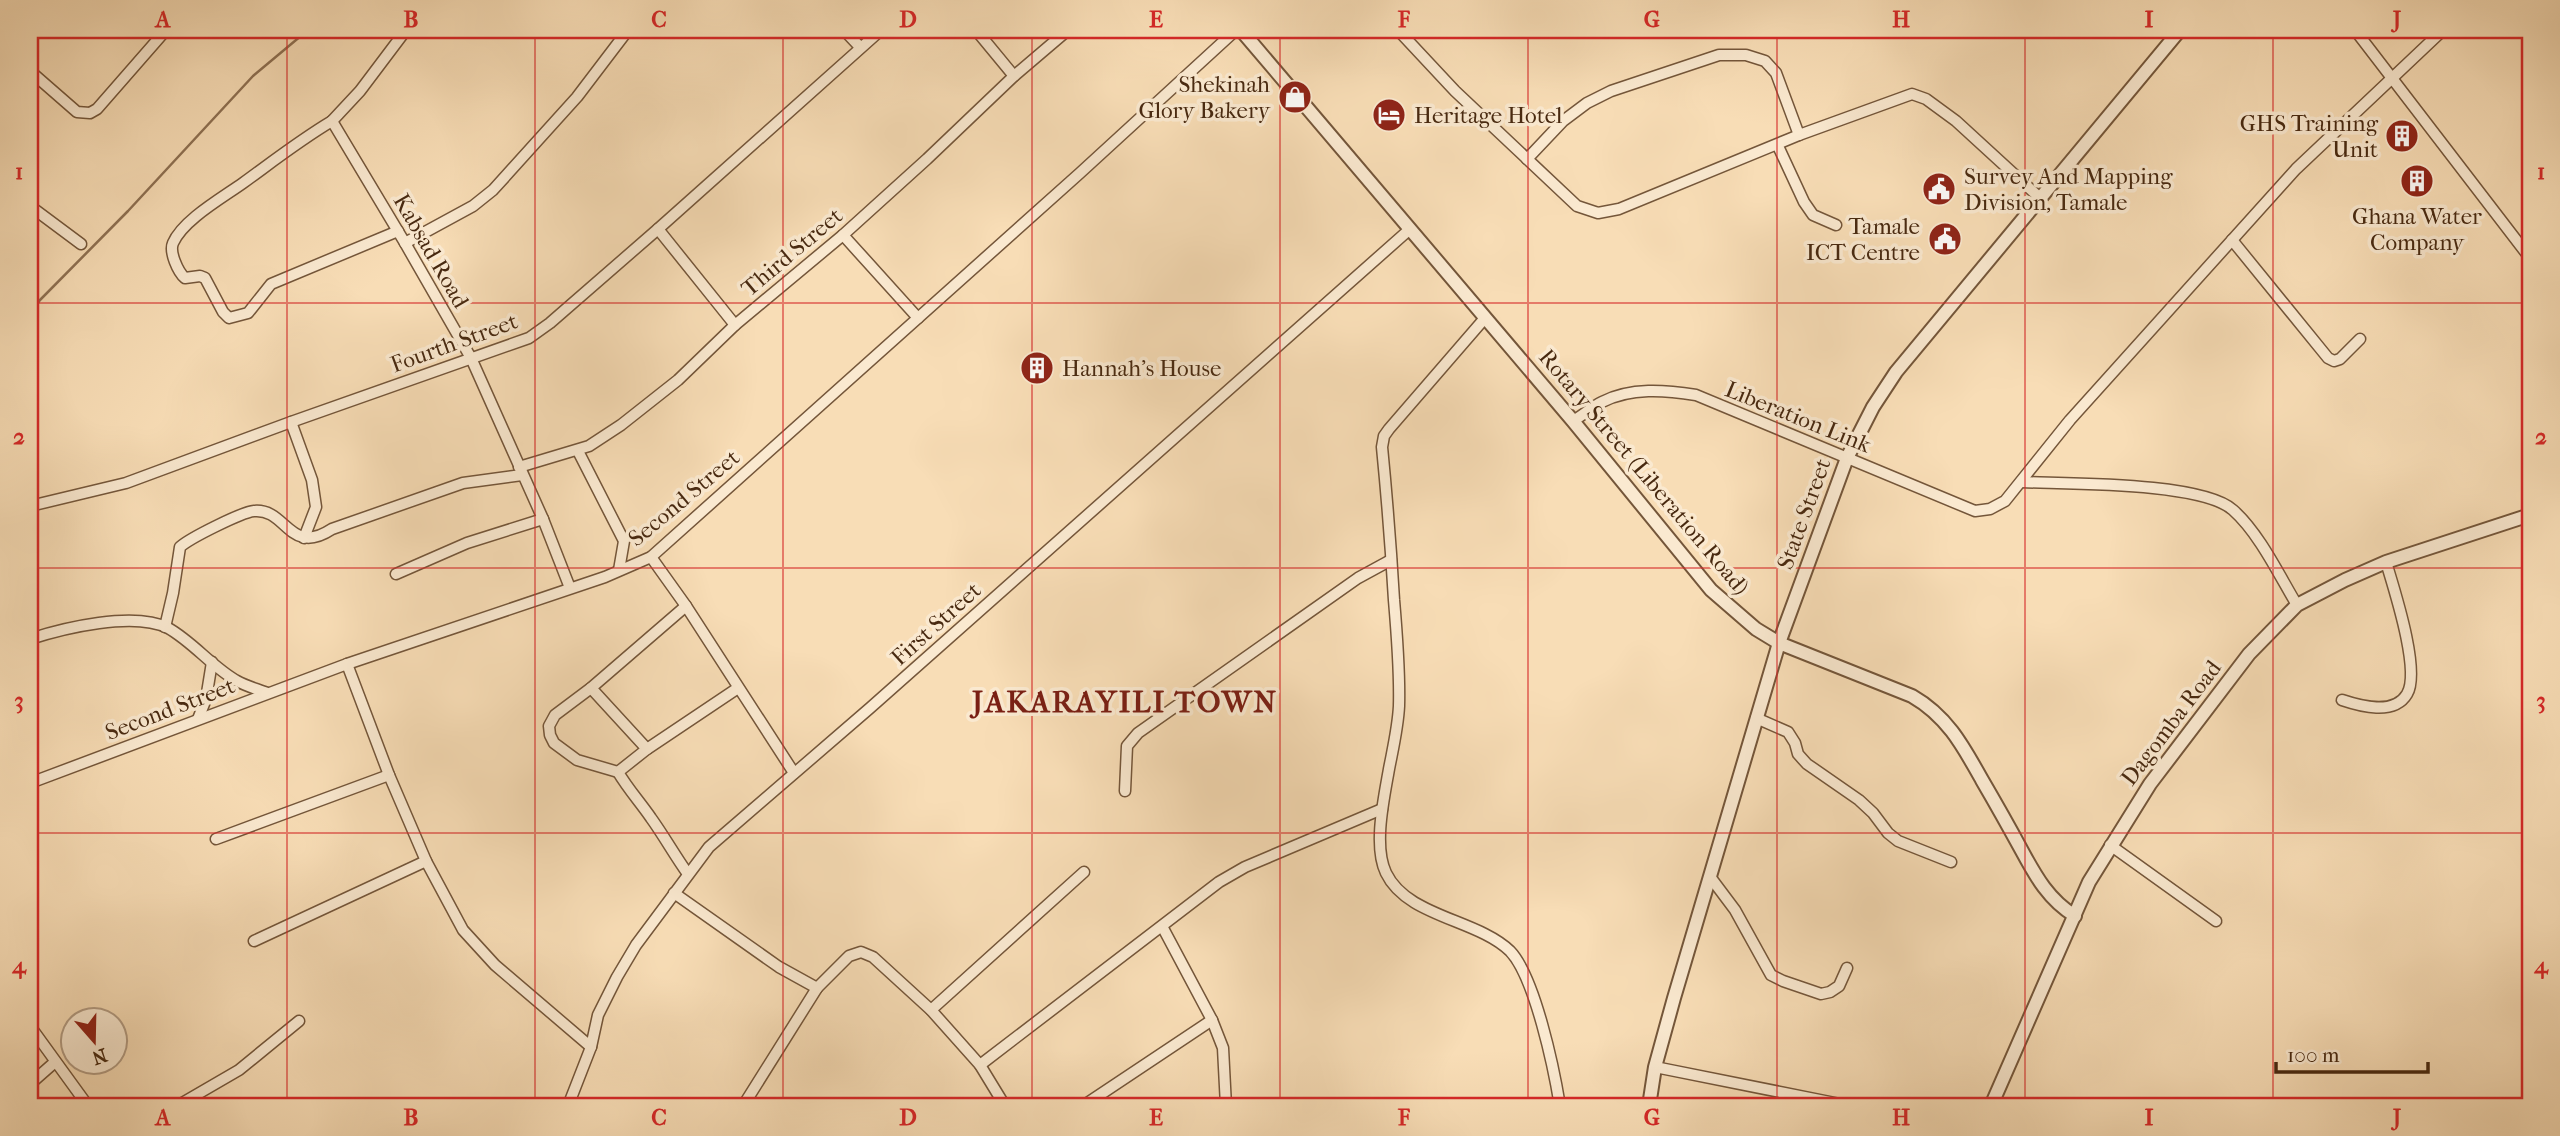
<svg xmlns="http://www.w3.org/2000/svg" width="2560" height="1136" font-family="'IM FELL French Canon',serif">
<rect width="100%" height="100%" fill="#f8ddb6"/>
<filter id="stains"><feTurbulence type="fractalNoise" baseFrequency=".00286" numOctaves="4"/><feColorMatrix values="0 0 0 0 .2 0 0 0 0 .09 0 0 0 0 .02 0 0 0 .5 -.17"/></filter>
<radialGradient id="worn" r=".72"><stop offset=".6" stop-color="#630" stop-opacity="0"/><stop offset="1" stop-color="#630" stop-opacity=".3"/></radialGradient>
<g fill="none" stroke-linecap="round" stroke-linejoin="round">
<!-- stream -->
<path stroke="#8e7052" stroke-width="2.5" d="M30,314L40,300L128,211L253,76L308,30"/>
<defs>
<g id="minor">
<path d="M406,30L360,91L332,121L405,243L471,358L543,519L570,588"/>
<path d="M844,30L860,47"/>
<path d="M976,30L1014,76"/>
<path d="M1398,30L1455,91L1577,206L1598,213L1619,209L1799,135L1912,94L1926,99L1956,121L2040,198"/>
<path d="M2355,30L2530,258"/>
<path d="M30,71L77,112L90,113L97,109L166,30"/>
<path d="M332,121C300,140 272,162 243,183C222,198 183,220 173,243C169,252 178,272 185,278L200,276L205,278L223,312L229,318L248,313L271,284L398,231"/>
<path d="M1778,146L1804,202L1813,215L1836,225"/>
<path d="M1527,159L1563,121L1587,103L1611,91L1719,55H1746L1765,61L1776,73L1799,135"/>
<path d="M30,206L81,244"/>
<path d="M658,229L735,325"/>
<path d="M843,235L918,318"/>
<path d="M2232,240L2328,358L2334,361L2340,359L2360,339"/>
<path d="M405,243L473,206L493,190L577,97L628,30"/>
<path d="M1485,318L1389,429L1384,436L1382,447C1387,498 1391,549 1394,600C1397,635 1400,671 1399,706C1398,727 1393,748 1389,769C1384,798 1373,846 1386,873C1407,917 1477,919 1510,951C1535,977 1554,1069 1560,1106"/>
<path d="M1573,421C1583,415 1592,407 1602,402C1631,387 1665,390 1696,395L1975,511L1990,509L2005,501L2070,420L2296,169L2443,30"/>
<path d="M291,422L312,480L316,507L304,538"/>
<path d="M578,451L624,541L619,570"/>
<path d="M519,467L589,446L621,425L678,380L735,325L843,235L927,159L1014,76L1068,30"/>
<path d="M2022,482C2068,484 2202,482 2233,510C2259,533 2279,575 2297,605"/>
<path d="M30,506L126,483L291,422L529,338L550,323L658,229L881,30"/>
<path d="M651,557L686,606L794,773"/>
<path d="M396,574L467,543L543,519"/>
<path d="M165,627L173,593L180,547C190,538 242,512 254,511C287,508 289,557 332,529L463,483L522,475"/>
<path d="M30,639C64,628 134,611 168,628C193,642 212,667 237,681C246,686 257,689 267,693"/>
<path d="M347,664L389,775L426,861L463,930L495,965L591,1047"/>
<path d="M591,688L647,749"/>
<path d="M2342,700C2360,706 2394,716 2407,694C2421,671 2394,589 2386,562"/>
<path d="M1756,718L1788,732L1795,743L1798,754L1807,764L1859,800L1873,813L1888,833L1898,841L1951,862"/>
<path d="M198,719L206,699L212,662"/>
<path d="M618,772L577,760L554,743L550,735L549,726L555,715L591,688L686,606"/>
<path d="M30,783L347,664L605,577L651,557L1080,173L1236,30"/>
<path d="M1125,791L1127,746L1138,733L1358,578L1391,560"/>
<path d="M216,839L389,775"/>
<path d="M2110,845L2216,921"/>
<path d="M688,874C675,856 664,836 651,818C640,802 628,789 618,772L647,749L738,688"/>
<path d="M1711,878L1735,910L1771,975L1783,981L1821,994L1830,992L1839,986L1847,968"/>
<path d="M674,893L779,967L817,988"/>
<path d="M1163,928L1212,1020L1223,1048L1226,1106"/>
<path d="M254,941L426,861"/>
<path d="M931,1010L1084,872"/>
<path d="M30,1026L88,1106"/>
<path d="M980,1065L1219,882L1245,867L1382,809"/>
<path d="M1655,1067L1850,1106"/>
<path d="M30,1084L55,1062"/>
<path d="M177,1106L239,1070L299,1021"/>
<path d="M568,1106L591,1047L598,1015L617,977L636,945L709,847L870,708L1410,229"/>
<path d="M743,1106L817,988L849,956L861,952L873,957L931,1010L980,1065L1005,1106"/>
<path d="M1083,1106L1212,1020"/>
</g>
<g id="tertiary">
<path d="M1241,30L1573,421L1711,590L1756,629L1779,643L1912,696C1947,716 1963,746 1982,780C1996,804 2009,827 2022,851C2036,877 2049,900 2075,916"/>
<path d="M1649,1106L1655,1067L1674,998L1779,643L1847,458L1873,407L1896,372L2180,30"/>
<path d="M1991,1106L2089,882L2150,784L2249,654L2297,605L2345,580L2386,562L2530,515"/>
</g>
</defs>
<!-- minor casing -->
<use href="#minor" stroke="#74563a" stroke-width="13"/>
<!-- tertiary casing -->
<use href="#tertiary" stroke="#74563a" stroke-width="16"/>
<!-- minor -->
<use href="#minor" stroke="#fae9d0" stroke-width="10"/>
<!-- tertiary -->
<use href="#tertiary" stroke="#fae9d0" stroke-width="12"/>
</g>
<!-- grid -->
<path fill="none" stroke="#d62828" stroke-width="2" stroke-opacity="0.55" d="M287,30V1106M535,30V1106M783,30V1106M1032,30V1106M1280,30V1106M1528,30V1106M1777,30V1106M2025,30V1106M2273,30V1106M30,303H2530M30,568H2530M30,833H2530"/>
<!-- icons -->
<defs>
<symbol id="shop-disc" viewBox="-11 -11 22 22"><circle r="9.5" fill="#8f2418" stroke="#fae9d0"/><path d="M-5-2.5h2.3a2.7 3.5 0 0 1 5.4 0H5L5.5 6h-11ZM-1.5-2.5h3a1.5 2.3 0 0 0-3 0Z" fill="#fff"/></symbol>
<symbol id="hotel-disc" viewBox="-11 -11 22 22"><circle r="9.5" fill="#8f2418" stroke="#fae9d0"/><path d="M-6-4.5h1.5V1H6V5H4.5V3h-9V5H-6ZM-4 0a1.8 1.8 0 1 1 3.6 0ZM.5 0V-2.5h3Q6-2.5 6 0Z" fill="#fff"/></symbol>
<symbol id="building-disc" viewBox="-11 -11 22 22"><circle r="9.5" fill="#8f2418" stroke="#fae9d0"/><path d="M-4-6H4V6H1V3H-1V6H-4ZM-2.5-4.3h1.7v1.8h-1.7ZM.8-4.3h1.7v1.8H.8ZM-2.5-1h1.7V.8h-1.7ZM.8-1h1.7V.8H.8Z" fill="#fff"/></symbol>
<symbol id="civic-disc" viewBox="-11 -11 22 22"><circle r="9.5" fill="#8f2418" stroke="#fae9d0"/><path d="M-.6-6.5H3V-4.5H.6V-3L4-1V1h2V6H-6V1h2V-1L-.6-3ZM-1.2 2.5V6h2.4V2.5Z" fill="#fff"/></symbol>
</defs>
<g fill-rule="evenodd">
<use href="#shop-disc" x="1276" y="78" width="38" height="38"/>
<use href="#hotel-disc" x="1370" y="96" width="38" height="38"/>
<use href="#building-disc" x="2383" y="117" width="38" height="38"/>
<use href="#building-disc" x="2398" y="162" width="38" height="38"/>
<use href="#civic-disc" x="1920" y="170" width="38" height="38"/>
<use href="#civic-disc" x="1926" y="220" width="38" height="38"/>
<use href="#building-disc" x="1018" y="349" width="38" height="38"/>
</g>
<g text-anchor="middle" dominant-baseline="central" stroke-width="7" stroke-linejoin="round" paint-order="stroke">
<!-- poi labels -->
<g font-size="23" fill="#482910" stroke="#fae9d0" text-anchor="end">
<text x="1270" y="84">Shekinah<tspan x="1270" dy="26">Glory Bakery</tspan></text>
<text x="1414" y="115" text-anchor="start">Heritage Hotel</text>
<text x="2378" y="123">GHS Training<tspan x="2378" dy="26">Unit</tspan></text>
<text x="1964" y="176" text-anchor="start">Survey And Mapping<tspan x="1964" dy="26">Division, Tamale</tspan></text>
<text x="2417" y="216" text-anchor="middle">Ghana Water<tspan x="2417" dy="26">Company</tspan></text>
<text x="1920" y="226">Tamale<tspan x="1920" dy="26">ICT Centre</tspan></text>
<text x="1062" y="368" text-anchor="start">Hannah's House</text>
</g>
<!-- street labels -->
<g font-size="23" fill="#482910" stroke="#fae9d0">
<text transform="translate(431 251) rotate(60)">Kabsad Road</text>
<text transform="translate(792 252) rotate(-40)">Third Street</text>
<text transform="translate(454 343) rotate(-20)">Fourth Street</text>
<text transform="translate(1798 417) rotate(22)">Liberation Link</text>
<text transform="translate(1644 472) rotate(50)">Rotary Street (Liberation Road)</text>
<text transform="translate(684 498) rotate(-40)">Second Street</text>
<text transform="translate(1804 514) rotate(-70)">State Street</text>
<text transform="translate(936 624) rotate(-42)">First Street</text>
<text transform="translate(170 709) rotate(-21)">Second Street</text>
<text transform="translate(2171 723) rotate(-53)">Dagomba Road</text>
</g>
<!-- district labels -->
<g font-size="30" font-weight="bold" letter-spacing="2" fill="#7a1f14" stroke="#fae9d0">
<text x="1125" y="702">JAKARAYILI TOWN</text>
</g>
</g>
<!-- margin -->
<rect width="2560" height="1136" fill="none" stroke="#f8ddb6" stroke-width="77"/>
<!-- north arrow -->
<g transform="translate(94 1041) rotate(160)"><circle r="33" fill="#fae9d0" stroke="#b39c83" stroke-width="2"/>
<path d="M0-5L12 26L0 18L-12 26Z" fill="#8f2418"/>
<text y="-10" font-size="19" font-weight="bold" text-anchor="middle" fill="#482910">N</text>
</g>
<!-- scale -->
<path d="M2276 1062v10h152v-10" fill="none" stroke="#482910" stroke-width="3.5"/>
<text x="2287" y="1062" font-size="21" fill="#482910" stroke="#fae9d0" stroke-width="5" paint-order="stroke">100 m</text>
<rect x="38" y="38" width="2484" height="1060" fill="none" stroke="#d62828" stroke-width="2.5"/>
<g font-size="23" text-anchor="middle" font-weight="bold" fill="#d62828">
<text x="163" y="27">A</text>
<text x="411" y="27">B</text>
<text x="659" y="27">C</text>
<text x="908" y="27">D</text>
<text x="1156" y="27">E</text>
<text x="1404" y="27">F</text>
<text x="1652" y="27">G</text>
<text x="1901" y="27">H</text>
<text x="2149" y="27">I</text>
<text x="2397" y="27">J</text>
<text x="19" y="179">1</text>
<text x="2541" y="179">1</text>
<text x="19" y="444">2</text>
<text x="2541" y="444">2</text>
<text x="19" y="708">3</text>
<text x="2541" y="708">3</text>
<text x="19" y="973">4</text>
<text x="2541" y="973">4</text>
<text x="163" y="1125">A</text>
<text x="411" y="1125">B</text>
<text x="659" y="1125">C</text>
<text x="908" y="1125">D</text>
<text x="1156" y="1125">E</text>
<text x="1404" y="1125">F</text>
<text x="1652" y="1125">G</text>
<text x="1901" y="1125">H</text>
<text x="2149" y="1125">I</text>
<text x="2397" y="1125">J</text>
</g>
<rect width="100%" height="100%" filter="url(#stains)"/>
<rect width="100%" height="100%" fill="url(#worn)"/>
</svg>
